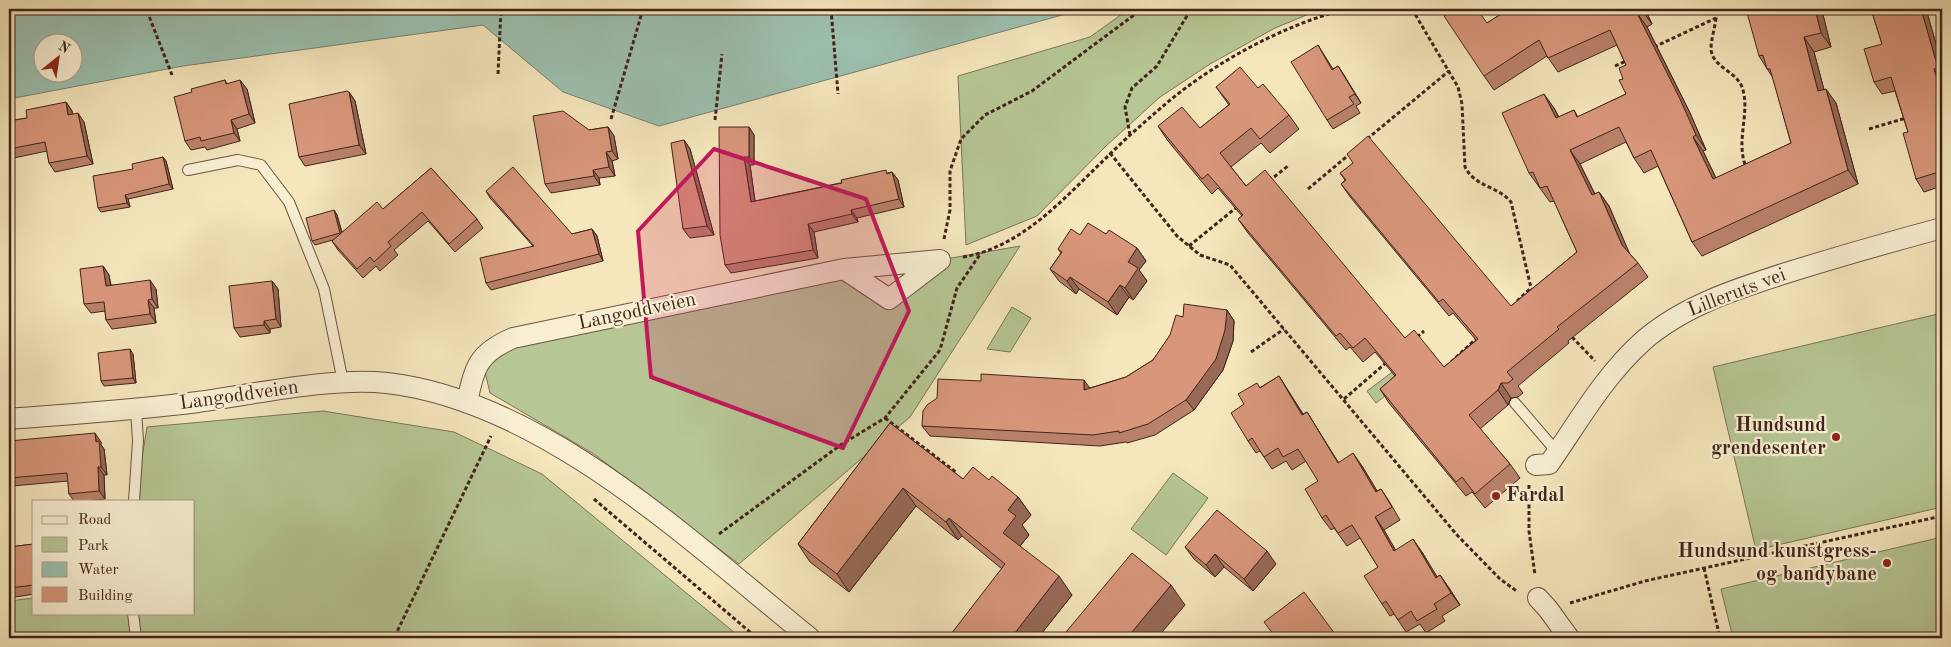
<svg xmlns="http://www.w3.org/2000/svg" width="1951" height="647" font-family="'Old Standard TT',serif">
<rect width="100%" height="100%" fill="#f5e6bc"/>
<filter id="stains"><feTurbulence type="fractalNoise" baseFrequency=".004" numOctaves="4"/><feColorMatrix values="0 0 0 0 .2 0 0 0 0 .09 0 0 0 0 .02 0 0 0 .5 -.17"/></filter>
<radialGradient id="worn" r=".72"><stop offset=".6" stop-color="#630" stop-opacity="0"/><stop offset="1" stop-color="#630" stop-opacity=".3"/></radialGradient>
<!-- green -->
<g fill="#b6c694" stroke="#7b7557">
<path d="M1129,9H1321L1275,28L1210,64L1160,97L1106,146L1037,216L966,245L958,76L1090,37Z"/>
<path d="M1020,246L910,417L739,564L594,454L490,393L484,368L513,338L844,269L889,299L940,260Z"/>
<path d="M1012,307L1031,318L1010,352L987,349Z"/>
<path d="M1942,313V507L1756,550L1713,367Z"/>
<path d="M1399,367L1408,378L1376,403L1367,391Z"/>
<path d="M323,411L454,432L542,474L741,638H9V601L34,598V613H194V501H135L147,427Z"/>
<path d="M1173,473L1208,498L1166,555L1131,529Z"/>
<path d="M1942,537V638H1733L1721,589Z"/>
</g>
<!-- water -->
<path fill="#9cc0af" stroke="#778273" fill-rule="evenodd" d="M9,9H1084L659,126L563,92L483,25L183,66L9,99ZM42,42H72V72H42Z"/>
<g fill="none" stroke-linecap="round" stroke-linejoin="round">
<defs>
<g id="lane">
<path d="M188,170L238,160L261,165L289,202L324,289L343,382"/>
<path d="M1515,403L1557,452"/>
<path d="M134,501L138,441L136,410"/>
<path d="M133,613L136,638"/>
</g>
<g id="street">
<path d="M467,402C475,366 478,353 513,338L844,269L940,260L889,299L844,269"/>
<path d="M9,419C72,414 135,410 198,402C256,394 331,377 387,383C544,401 691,542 810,638"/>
<path d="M1536,465L1549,464C1579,421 1604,376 1643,341C1683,306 1736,289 1786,273C1837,257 1890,242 1942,228"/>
<path d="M1538,598L1548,609L1569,638"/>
</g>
</defs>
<!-- lane casing -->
<use href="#lane" stroke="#6d5442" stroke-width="12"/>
<!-- street casing -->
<use href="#street" stroke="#6d5442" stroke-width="22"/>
<!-- path -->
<g stroke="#40241a" stroke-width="3" stroke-dasharray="4 2.5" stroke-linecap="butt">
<path d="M831,9L838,94"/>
<path d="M1412,9L1458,87L1462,104L1465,167C1475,187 1498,186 1511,202L1531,288L1534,292"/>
<path d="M147,11L172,75"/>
<path d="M1716,18C1715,28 1711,39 1711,49C1712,67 1736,71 1742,87C1751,112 1735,141 1746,167"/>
<path d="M1654,47L1716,18L1717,9"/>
<path d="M1615,66L1628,60"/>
<path d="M498,74L501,9"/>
<path d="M611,119L643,9"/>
<path d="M715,120L722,54"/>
<path d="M1869,129L1906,118"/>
<path d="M1130,135L1125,107L1132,88L1157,66L1191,9"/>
<path d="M1367,139L1449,71"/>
<path d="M1110,153L1177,236L1200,255L1230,265L1457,535L1500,579L1518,592"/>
<path d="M1269,181L1288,166"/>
<path d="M1308,189L1351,153"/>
<path d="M944,239L950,210V171L961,139L985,115L1032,91L1142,9"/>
<path d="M1189,246L1237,207"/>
<path d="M963,257C1023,247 1065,197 1107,157C1126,138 1148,119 1169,101C1219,60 1284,25 1346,9"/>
<path d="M1517,301L1531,288"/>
<path d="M1417,337L1424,331"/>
<path d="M1572,337L1595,361"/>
<path d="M1251,352L1284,329"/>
<path d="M1451,362L1477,338"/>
<path d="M1344,399L1387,362"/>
<path d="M885,418L957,473"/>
<path d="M1529,485V531L1535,575"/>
<path d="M594,499L757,638"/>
<path d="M719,534L842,444L885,418L940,350L957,288L981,253"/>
<path d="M1704,568L1720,638"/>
<path d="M1570,603L1645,581L1942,516"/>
<path d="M389,638H394L491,436"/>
</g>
<!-- lane -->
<use href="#lane" stroke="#f8efd3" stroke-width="10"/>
<!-- street -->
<use href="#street" stroke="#f8efd3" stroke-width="20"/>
</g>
<!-- wall -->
<g fill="#ba816a" stroke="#40241a">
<path d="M1509,9H1645L1652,24L1647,27L1690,113L1706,150L1703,151L1716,178L1791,143L1773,78L1759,56L1823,15L1831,47L1814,52L1824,90L1836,103L1858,184L1702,256L1692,242L1658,166L1644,173L1634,158L1626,142L1580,164L1595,194L1599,192L1609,206L1629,253L1638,263L1648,277L1568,341L1569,343L1518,386L1523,393L1518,397L1511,398L1508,405L1480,429L1510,464L1520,478L1485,508L1472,492L1466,496L1389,403L1380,389L1395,376L1375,352L1363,362L1350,347L1346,350L1248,233L1238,219L1242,216L1218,188L1212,194L1168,141L1158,126L1200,128L1229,105L1216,87L1258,88L1289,115L1299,129L1270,153L1261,143L1231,167L1246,186L1405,338L1444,367L1476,340L1453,313L1449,316L1351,198L1341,184L1345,180L1340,173L1511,306L1577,252L1554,201L1550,202L1529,173L1554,108L1559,117L1574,110L1578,117L1626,94L1623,79L1626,65L1617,45L1558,72L1547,56L1494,90L1484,76L1487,23Z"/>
<path d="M1871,9H1926L1942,65V186L1924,192L1916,179L1908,132L1895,91L1882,94L1874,82L1882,44Z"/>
<path d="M1318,45L1333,69L1338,66L1361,103L1356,106L1360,113L1333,129L1327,120Z"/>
<path d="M225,80L227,84L247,89L255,123L237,129L240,141L207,150L205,147L191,150L185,141L192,92Z"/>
<path d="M349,92L355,101L366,154L305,166L299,157Z"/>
<path d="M66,102L72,111V114L84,122L93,164L55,172L49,163L47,151L9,159V121L27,118Z"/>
<path d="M608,127L614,136L618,159L612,161L615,176L599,178L600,185L551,193L545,184L589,130Z"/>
<path d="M749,127L754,135V165H750L755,201L892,172L898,180L904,207L857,218L858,222L814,232L818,258L731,273L725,265Z"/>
<path d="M684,140L690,149L714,235L690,238L683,229Z"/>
<path d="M163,157L166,161L173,189L128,199L130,207L101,212L98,208L133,169Z"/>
<path d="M431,168L477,219L483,228L455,252L428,221L394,250L398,255L380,271L376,266L363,278L338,250L332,241L333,240L315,245L312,241L334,210L337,215L342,232L383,209Z"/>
<path d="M486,191L572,234L592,229L597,236L603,261L491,290L486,283L533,246L490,198Z"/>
<path d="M1106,234L1137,248L1146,261L1139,270L1147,281L1133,300L1129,297L1117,315L1079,289L1076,294L1059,281L1050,269L1061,253L1058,249L1080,235Z"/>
<path d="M103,266L109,275L111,285L156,289L158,308H154L156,323L112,329L106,320L105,311L91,313L84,304Z"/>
<path d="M272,281L278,289L281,327L270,329V333L240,337L234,328Z"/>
<path d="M1227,310L1234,321L1233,341L1223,370L1194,410L1155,435L1127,443L1126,442L1100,446L930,436L922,426L1090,388L1126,377L1153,360L1183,317Z"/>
<path d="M133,354L136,383L104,386L101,381Z"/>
<path d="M1279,376L1303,414L1307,412L1315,425L1338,462L1362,466L1377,491L1381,489L1389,501L1400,520L1384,530L1395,550L1422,552L1437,577L1440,575L1449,588L1460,605L1442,616L1445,621L1426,633L1420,624L1406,632L1394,614L1390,616L1382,604L1378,567L1360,538L1347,546L1334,528L1331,530L1322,518L1318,481L1306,461L1292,470L1286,461L1272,469L1260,451L1256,453L1248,441L1244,404L1261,387Z"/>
<path d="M890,423L963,479L1018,497L1031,515L1022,525L1029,535L1020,546L1072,595L1038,638H948L1002,569L962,536L958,540L916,506L849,592L810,562L798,544Z"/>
<path d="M9,441L101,442V445L104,449L107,475H104L105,499L85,501H74L69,494L68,481L12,486L9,481Z"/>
<path d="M34,544V594L9,598V547Z"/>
<path d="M1185,547L1276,564L1253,591L1224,567L1215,577L1194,559Z"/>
</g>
<!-- shaded-wall -->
<g fill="#976956" stroke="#40241a">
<path d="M1641,9H1645L1652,24Z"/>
<path d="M1815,9H1819L1823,15L1831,47L1821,33Z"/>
<path d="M1921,9H1926L1942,65V74L1938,68Z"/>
<path d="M1637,13L1647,27L1690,113L1706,150L1696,135Z"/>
<path d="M1804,37L1814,52L1828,105L1818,91Z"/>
<path d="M1338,66L1344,75L1361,103L1355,94Z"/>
<path d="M1934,69L1942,81V97Z"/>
<path d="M240,80L247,89L255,123L249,114Z"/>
<path d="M1826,89L1836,103L1858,184L1848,170Z"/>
<path d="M349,92L355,101L366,154L359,145Z"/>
<path d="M1544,94L1554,108L1566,133L1556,118Z"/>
<path d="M66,102L72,111L74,124L68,115Z"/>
<path d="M78,113L84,122L93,164L87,156Z"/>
<path d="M231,120L237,129L240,141L234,133Z"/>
<path d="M608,127L614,136L618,159L612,151Z"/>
<path d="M749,127L754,135V165L749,157Z"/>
<path d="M1693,137L1703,151L1723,193L1713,179Z"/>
<path d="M684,140L690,149L714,235L707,226Z"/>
<path d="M1570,150L1580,164L1602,209L1592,195Z"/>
<path d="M606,152L612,161L615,176L609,167Z"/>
<path d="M163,157L166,161L173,189L169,184Z"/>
<path d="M744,157L750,165L756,209L751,202Z"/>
<path d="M593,170L599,178L600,185L594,176Z"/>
<path d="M892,172L898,180L904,207L899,199Z"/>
<path d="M1599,192L1609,206L1632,259L1622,245Z"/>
<path d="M125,195L128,199L130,207L127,203Z"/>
<path d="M334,210L337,215L343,237L340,233Z"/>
<path d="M851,210L857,218L858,222L852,214Z"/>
<path d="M808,224L814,232L818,258L813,250Z"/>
<path d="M592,229L597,236L603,261L599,254Z"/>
<path d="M1137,248L1146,261L1139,270L1147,281L1133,300L1125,288L1128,262Z"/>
<path d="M103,266L109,275L112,294L106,286Z"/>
<path d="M1070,277L1079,289L1076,294L1067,281Z"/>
<path d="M150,280L156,289L158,308L152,299Z"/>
<path d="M272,281L278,289L281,327L276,319Z"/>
<path d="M1120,285L1129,297L1117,315L1108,302Z"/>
<path d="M148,300L154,308L156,323L150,314Z"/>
<path d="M1227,310L1234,321L1233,341L1223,370L1194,410L1186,400Z"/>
<path d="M264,321L270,329V333L264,325Z"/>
<path d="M130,349L133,354L136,383L133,378Z"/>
<path d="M1279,376L1287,389L1311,427L1302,415Z"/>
<path d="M1084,380L1092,391L1084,390Z"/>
<path d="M1501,383L1511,398L1508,405L1498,390Z"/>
<path d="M1307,412L1315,425L1346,475L1338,463Z"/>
<path d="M95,433L101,442V445L104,449L107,475L101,467L96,442Z"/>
<path d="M1353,453L1362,466L1385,504L1376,492Z"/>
<path d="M98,467L104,475L105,499L99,491Z"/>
<path d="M903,488L916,506L849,592L837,574Z"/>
<path d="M1018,497L1031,515L1022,525L1029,535L1016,551L1003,533L1008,510Z"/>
<path d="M1375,517L1384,530L1403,563L1394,551Z"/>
<path d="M949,518L962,536L958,540L946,522Z"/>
<path d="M1413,539L1422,552L1445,590L1436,578Z"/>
<path d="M1267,551L1276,564L1253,591L1244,579Z"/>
<path d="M1215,554L1224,567L1215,577L1206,565Z"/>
<path d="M1440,575L1449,588L1460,605L1451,593Z"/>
<path d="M1059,576L1072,595L1038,638H1011Z"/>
<path d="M1171,585L1185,605L1157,638H1127Z"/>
</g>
<!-- building -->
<g fill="#d8967b" stroke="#40241a">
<path d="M1455,9H1477L1487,23L1509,9H1641L1642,10L1637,13L1680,99L1696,135L1693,137L1713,179L1791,143L1770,69H1767L1763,55L1759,56L1746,9H1815L1821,33L1804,37L1818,91L1826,89L1848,170L1692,242L1651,150L1634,158L1619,127L1570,150L1592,195L1599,192L1622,245L1638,263L1557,327L1559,329L1507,372L1513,379L1508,383H1501L1498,390L1469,415L1510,464L1475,494L1462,477L1456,482L1380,389L1396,375L1365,338L1353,348L1340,333L1336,336L1238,219L1243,215L1208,174L1202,179L1158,126L1182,107L1200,128L1230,104L1216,87L1240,67L1258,88L1263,84L1289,115L1260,139L1251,128L1220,153L1246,186L1265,170L1405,338L1414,330L1444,367L1478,339L1443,299L1439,302L1341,184L1346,180L1340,173L1353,163L1347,154L1368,136L1511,306L1577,252L1547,186L1540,188L1533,172L1529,173L1502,113L1544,94L1556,118L1574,110L1577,117L1626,94L1619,80L1623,79L1619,68L1626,65L1610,30L1548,58L1539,40L1484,76L1444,16Z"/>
<path d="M1871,9H1921L1938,68L1934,69L1942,97V171L1916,179L1903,133L1908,132L1891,77L1874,82L1864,49L1882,44Z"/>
<path d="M1318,45L1332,70L1338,66L1355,94L1349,97L1354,104L1327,120L1291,62Z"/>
<path d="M225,80L226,84L240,80L249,114L231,120L234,133L201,141L200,137L185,141L174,97L192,92L191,89Z"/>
<path d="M347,91L349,92L359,145L299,157L289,104Z"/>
<path d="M66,102L68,115L78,113L87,156L49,163L45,142L9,149V121L27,118L26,110Z"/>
<path d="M563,111L589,130L608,127L612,151L606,152L609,167L593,170L594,176L545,184L533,116Z"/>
<path d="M719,127H749V157H744L751,202L842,183L841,180L886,170L887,174L892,172L899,199L851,210L852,214L808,224L813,250L725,265L720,235Z"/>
<path d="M684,140L707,226L683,229L671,143Z"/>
<path d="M163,157L169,184L125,195L127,203L98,208L93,176L133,169L132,164Z"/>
<path d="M513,167L572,234L592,229L599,254L486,283L480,258L534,246L486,191Z"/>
<path d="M431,168L477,219L449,244L422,212L388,242L391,246L374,262L370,257L357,269L332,241L377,202L383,209Z"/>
<path d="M334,210L340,233L312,241L306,218Z"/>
<path d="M1088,223L1106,234L1109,230L1137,248L1128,262L1138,268L1125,288L1120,285L1108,302L1070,277L1067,281L1050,269L1062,252L1058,249L1071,229L1080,235Z"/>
<path d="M103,266L106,286L150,280L152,299L148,300L150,314L106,320L104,302L84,304L80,269Z"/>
<path d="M272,281L276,319L264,321V325L234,328L229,286Z"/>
<path d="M1184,304L1227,310L1225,330L1216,359L1186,400L1148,424L1119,433V431L1093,435L922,426L923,411L927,405L937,398L938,379L981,381V374L1064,379L1084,380V390L1126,377L1153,360L1170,335L1176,315L1183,317Z"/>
<path d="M130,349L133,378L101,381L98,353Z"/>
<path d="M1279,376L1302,415L1307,412L1338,463L1353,453L1376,492L1381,489L1392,507L1375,517L1394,551L1413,539L1436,578L1440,575L1451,593L1434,604L1437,609L1417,621L1411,611L1398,620L1386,601L1382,604L1364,576L1378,567L1352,525L1338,533L1326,515L1322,518L1305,489L1318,481L1298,449L1283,457L1278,448L1264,457L1252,438L1248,441L1231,413L1244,404L1238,394L1257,383L1260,388Z"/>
<path d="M890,423L963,479L973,467L989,480L992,476L1018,497L1008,510L1016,516L1003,533L1059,576L1011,638H948L1005,564L949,518L946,522L903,488L837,574L798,544Z"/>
<path d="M95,433L96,442L99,441L101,467H98L99,491L69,494L67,473L9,478V441Z"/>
<path d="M1217,510L1267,551L1244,579L1215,554L1206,565L1185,547Z"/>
<path d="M34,544V585L9,588V547Z"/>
<path d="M1132,553L1171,585L1127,638H1061Z"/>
<path d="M1304,592L1338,638H1293L1291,636L1289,638H1276L1264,622Z"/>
</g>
<!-- marked area -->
<path fill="#c2185b" fill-opacity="0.2" stroke="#c2185b" stroke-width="4" stroke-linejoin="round" d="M714,149L866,199L909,311L843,448L651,377L638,231Z"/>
<!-- markers -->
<g fill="#8f2418" stroke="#f8efd3" stroke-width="2">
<circle cx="1836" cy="437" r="5"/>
<circle cx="1496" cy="496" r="5"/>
<circle cx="1887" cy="563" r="5"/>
</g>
<g text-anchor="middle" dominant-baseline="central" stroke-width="4.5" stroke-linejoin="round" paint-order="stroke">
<!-- street labels -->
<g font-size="20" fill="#40241a" stroke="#f8efd3">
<text transform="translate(1737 293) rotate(-21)">Lilleruts vei</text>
<text transform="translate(637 312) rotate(-12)">Langoddveien</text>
<text transform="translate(239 396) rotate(-8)">Langoddveien</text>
</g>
<!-- poi labels -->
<g font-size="20" font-weight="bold" fill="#40241a" stroke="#f8efd3" text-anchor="end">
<text x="1826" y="426">Hundsund<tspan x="1826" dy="23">grendesenter</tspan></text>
<text x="1506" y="496" text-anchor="start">Fardal</text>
<text x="1877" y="552">Hundsund kunstgress-<tspan x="1877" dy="23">og bandybane</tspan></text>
</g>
</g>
<!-- margin -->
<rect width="1951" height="647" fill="none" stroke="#f5e6bc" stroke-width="30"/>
<rect x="10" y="10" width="1931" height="627" fill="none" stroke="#40241a" stroke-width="2.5"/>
<rect x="15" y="15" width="1921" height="617" fill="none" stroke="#40241a"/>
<!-- legend -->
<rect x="32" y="500" width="162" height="115" fill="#f8efd3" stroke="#ae9e89"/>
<rect x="42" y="516" width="25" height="8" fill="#f8efd3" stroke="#ae9e89"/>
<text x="78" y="524" font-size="15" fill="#40241a">Road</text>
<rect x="42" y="537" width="25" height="15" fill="#b6c694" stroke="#ae9e89"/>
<text x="78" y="550" font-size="15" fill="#40241a">Park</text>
<rect x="42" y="562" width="25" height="15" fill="#9cc0af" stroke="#ae9e89"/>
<text x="78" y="574" font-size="15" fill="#40241a">Water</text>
<rect x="42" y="587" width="25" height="15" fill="#d8967b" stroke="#ae9e89"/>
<text x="78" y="600" font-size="15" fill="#40241a">Building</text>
<!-- north arrow -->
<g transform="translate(58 58) rotate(30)"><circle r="24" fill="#f8efd3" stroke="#ae9e89"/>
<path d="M0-4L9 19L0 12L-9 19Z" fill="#8f2418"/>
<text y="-8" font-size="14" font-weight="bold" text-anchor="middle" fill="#40241a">N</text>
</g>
<rect width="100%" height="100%" filter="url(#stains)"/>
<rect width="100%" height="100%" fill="url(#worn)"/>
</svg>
